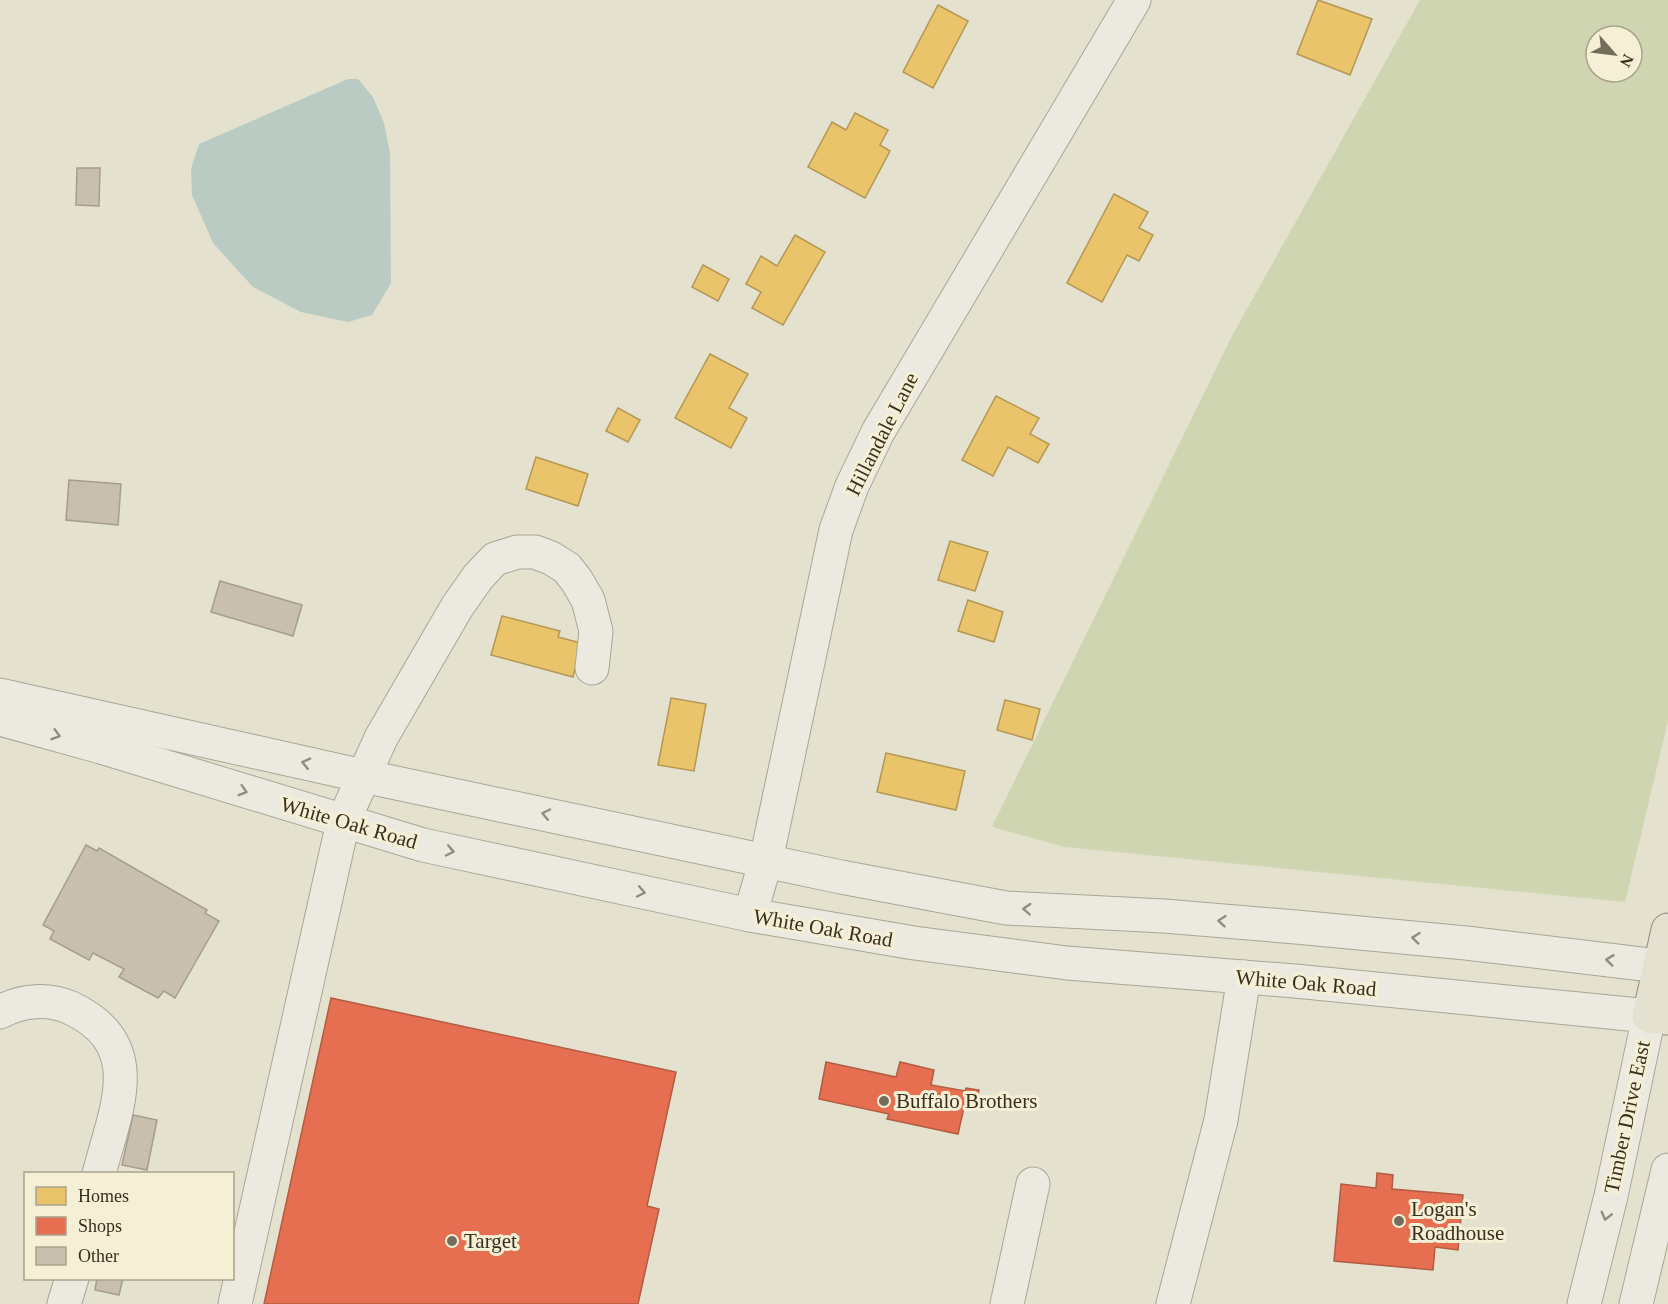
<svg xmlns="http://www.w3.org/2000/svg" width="1668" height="1304" font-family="Georgia,serif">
<rect width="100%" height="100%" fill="#e4e1ce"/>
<!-- green -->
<path fill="#d0d5b1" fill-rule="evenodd" d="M1420,0H1668V721L1625,902L1065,847L992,827L1233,334ZM1596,36H1632V72H1596Z"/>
<!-- water -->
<path fill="#b9cbc2" d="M348,79H358L373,97L384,123L390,153L391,283L372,315L348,322L301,312L253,287L213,243L192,195L191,169L199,144Z"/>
<!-- homes -->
<g fill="#e9c46a" stroke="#b49754" stroke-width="1.5">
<path d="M1318,0L1372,19L1350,75L1297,54Z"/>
<path d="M938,5L968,21L933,88L903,72Z"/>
<path d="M855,113L888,130L880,145L890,151L865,198L808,167L832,122L846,130Z"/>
<path d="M1114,194L1148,212L1139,228L1153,235L1139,261L1127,255L1102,302L1067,283Z"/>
<path d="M795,235L825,252L783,325L752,308L761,292L746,284L761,256L777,266Z"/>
<path d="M703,265L729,279L718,301L692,287Z"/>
<path d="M710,354L748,374L729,408L747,418L731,448L675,418Z"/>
<path d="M996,396L1039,418L1030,434L1049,444L1038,463L1008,447L993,476L962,460Z"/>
<path d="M618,408L640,420L628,442L606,431Z"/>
<path d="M536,457L588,474L578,506L526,489Z"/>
<path d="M950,541L988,552L975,591L938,580Z"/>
<path d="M968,600L1003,612L994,642L958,631Z"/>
<path d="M502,616L560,631L558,637L581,643L573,677L491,655Z"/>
<path d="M671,698L706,704L694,771L658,765Z"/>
<path d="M1005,700L1040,709L1032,740L997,730Z"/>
<path d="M886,753L965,771L956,810L877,792Z"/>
</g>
<!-- shops -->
<g fill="#e76f51" stroke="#b25c42" stroke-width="1.5">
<path d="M331,998L676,1072L647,1206L659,1209L638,1304H264Z"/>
<path d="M826,1062L896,1077L900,1062L934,1070L931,1085L965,1091L966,1088L979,1090L975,1105L965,1103L958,1134L887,1119L889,1114L819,1099Z"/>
<path d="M1377,1173L1393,1175L1392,1189L1463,1195L1458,1250L1435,1247L1433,1270L1334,1261L1341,1184L1376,1188Z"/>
</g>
<!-- building -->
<g fill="#c8bfaf" stroke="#a59d8d" stroke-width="1.5">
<path d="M77,168H100L99,206L76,205Z"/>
<path d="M69,480L121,484L118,525L66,520Z"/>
<path d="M220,581L302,605L293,636L211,612Z"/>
<path d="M86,845L97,851L99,848L207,910L205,913L219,921L175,998L164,991L158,998L119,977L124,969L93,953L89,960L50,939L54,931L43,925Z"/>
<path d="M133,1115L157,1120L147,1170L122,1165Z"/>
<path d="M97,1278H123L119,1295L95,1290Z"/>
</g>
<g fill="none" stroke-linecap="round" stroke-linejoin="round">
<defs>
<g id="minor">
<path d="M0,695L363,776L841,877L1006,908L1164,916L1296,927L1466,943L1668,967"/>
<path d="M0,719L101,747L423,845L750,915L914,943L1067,963L1295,981L1649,1016L1611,1196L1584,1304"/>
<path d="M750,915L766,860L836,530L852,486L878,432L1134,0"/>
<path d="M0,1012C22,1000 48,998 71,1008C149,1045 115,1110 99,1174"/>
<path d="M64,1304L72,1278"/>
<path d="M235,1304L343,822L381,738L457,607L478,577L495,559L517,552H535L551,558L567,568L577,581L588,600L596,631L592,668"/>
<path d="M1007,1304L1033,1184"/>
<path d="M1173,1304L1221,1120L1244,977"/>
<path d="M1636,1304L1668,1170"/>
</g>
<path id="major" d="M1668,930L1649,1016L1668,1018"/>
</defs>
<!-- minor casing -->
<use href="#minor" stroke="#aaa597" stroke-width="35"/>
<!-- major casing -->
<use href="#major" stroke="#8f8b7e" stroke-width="35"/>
<!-- minor -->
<use href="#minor" stroke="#eceae0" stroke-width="33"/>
<!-- major -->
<use href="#major" stroke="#e4e1d1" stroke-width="33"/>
</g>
<!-- one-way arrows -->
<defs><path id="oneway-chevron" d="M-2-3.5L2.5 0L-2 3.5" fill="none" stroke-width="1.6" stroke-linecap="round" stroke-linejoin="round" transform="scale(1.5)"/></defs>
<g stroke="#928c80">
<use href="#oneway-chevron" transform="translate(56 735) rotate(16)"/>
<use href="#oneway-chevron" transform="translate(306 763) rotate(-167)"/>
<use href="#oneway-chevron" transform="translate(243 791) rotate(17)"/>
<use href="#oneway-chevron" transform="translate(546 814) rotate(-168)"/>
<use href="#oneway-chevron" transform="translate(450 851) rotate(12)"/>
<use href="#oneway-chevron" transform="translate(641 892) rotate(12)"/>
<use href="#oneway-chevron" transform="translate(1027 909) rotate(-177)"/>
<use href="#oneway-chevron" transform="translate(1222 921) rotate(-175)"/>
<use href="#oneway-chevron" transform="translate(1416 938) rotate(-174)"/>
<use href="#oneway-chevron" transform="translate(1610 960) rotate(-173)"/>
<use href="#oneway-chevron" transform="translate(1606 1216) rotate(104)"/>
</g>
<!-- markers -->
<g fill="#746d5c" stroke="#f5f0d5" stroke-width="2">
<circle cx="884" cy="1101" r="6"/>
<circle cx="1399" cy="1221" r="6"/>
<circle cx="452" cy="1241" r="6"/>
</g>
<g text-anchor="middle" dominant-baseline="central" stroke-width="6" stroke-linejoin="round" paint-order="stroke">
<!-- street labels -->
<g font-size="21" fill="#382f1f" stroke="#f5f0d5">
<text transform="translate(882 434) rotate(-63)">Hillandale Lane</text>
<text transform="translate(349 823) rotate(16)">White Oak Road</text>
<text transform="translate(823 928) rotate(10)">White Oak Road</text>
<text transform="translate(1306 983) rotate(5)">White Oak Road</text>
<text transform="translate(1627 1117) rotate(-78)">Timber Drive East</text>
</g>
<!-- poi labels -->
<g font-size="21" fill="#382f1f" stroke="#f5f0d5" text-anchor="start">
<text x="896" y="1101">Buffalo Brothers</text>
<text x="1411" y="1209">Logan's<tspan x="1411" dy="24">Roadhouse</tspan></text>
<text x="464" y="1241">Target</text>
</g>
</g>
<!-- legend -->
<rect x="24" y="1172" width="210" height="108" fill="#f5f0d5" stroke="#a9a38c" stroke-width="1.5"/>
<rect x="36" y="1187" width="30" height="18" fill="#e9c46a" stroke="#a9a38c" stroke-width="1.5"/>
<text x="78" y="1202" font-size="18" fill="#382f1f">Homes</text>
<rect x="36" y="1217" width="30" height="18" fill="#e76f51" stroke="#a9a38c" stroke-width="1.5"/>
<text x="78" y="1232" font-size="18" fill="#382f1f">Shops</text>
<rect x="36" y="1247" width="30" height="18" fill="#c8bfaf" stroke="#a9a38c" stroke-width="1.5"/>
<text x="78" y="1262" font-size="18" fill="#382f1f">Other</text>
<!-- north arrow -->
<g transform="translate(1614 54) rotate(118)"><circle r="28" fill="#f5f0d5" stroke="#a9a38c" stroke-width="1.5"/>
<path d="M0-4.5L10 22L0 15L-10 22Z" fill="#746d5c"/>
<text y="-9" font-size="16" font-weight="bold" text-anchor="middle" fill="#382f1f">N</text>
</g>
</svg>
